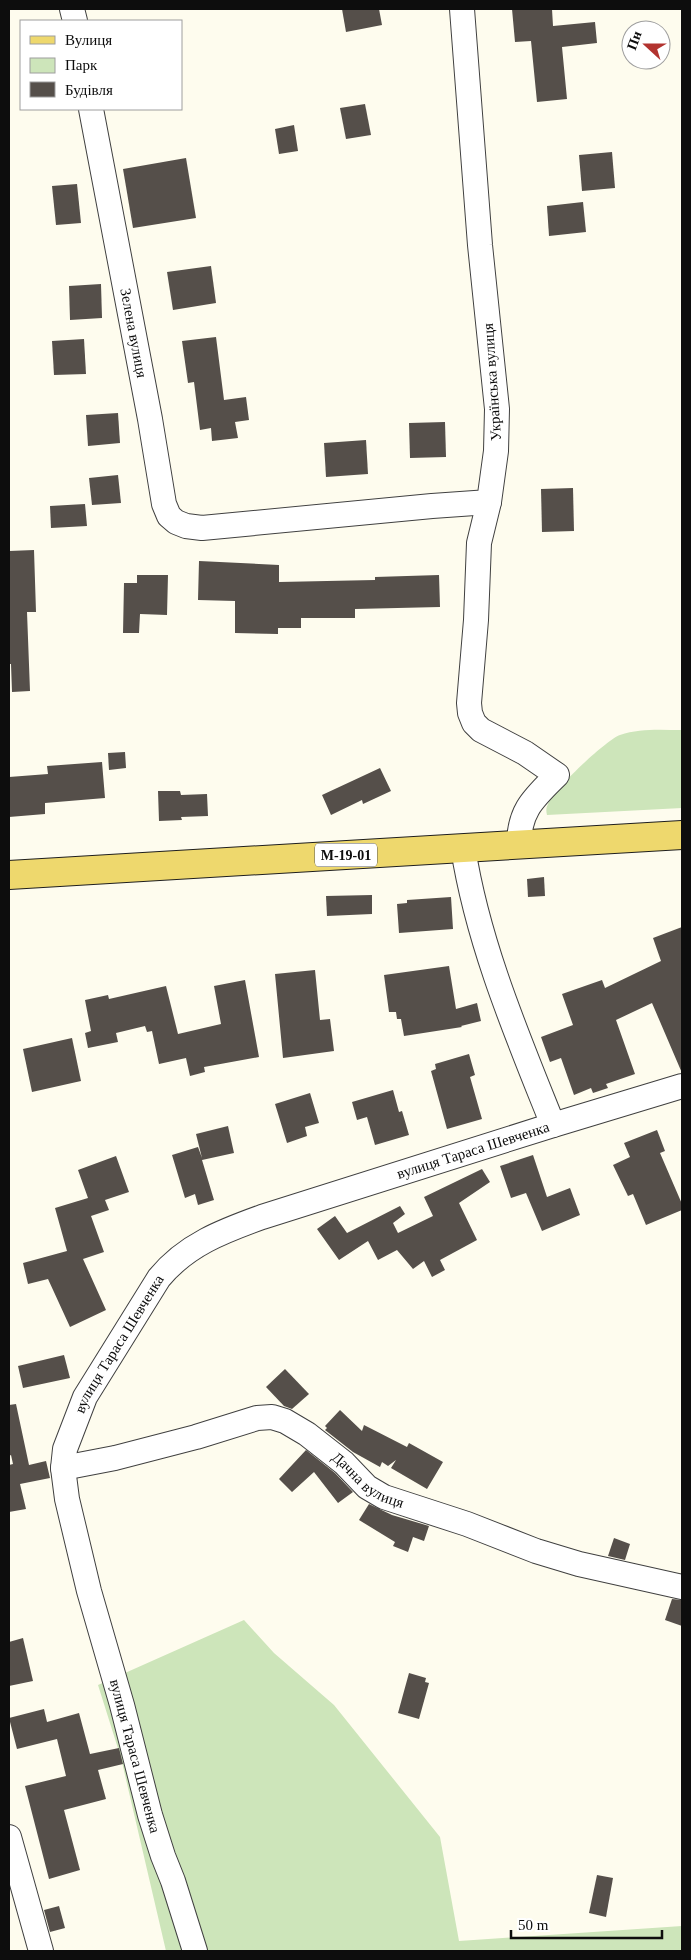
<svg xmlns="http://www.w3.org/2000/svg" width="691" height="1960" font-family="'Times New Roman',serif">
<rect width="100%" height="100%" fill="#fefcee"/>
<!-- green -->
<g fill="#cde5ba">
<path d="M682,730V808L547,815C546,811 546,808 548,804C553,790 606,740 620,735C640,728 662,730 682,730Z"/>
<path d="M244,1620L274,1653L334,1705L440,1837L459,1941L682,1926V1951H166L121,1758L98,1685Z"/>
</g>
<!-- building -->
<g fill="#554f4a">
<path d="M342,9H379L382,25L346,32Z"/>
<path d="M512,9H552L553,26L595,22L597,43L562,47L567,99L537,102L531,41L515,42Z"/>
<path d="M365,104L371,135L346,139L340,108Z"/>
<path d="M294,125L298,151L279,154L275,129Z"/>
<path d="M612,152L615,188L582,191L579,155Z"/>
<path d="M186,158L196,218L133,228L123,169Z"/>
<path d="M77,184L81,223L56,225L52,186Z"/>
<path d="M583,202L586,232L549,236L547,206Z"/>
<path d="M211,266L216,303L173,310L167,272Z"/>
<path d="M101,284L102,318L70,320L69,286Z"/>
<path d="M216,337L224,400L246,397L249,420L235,422L238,438L212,441L211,428L200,430L194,382L188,383L182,341Z"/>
<path d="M84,339L86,374L54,375L52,341Z"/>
<path d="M118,413L120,443L88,446L86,415Z"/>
<path d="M445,422L446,457L410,458L409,423Z"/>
<path d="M366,440L368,474L326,477L324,443Z"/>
<path d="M118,475L121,503L92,505L89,478Z"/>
<path d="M573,488L574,531L542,532L541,489Z"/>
<path d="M85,504L87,526L51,528L50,506Z"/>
<path d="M34,550L36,612H27L30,691L12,692L11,664H9V551Z"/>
<path d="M199,561L279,565V582L375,580V577L439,575L440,607L355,609V618H301V628H278V634L235,633V601L198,600Z"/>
<path d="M137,575H168L167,615L140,614L139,633H123L124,583H137Z"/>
<path d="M125,752L126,768L109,770L108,753Z"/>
<path d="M102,762L105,798L45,803V814L9,817V777L48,774L47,766Z"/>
<path d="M380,768L391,791L363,804L362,800L331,815L322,795Z"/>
<path d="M158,791H180L181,795L207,794L208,816L181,817L182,820L159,821Z"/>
<path d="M544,877L545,896L528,897L527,879Z"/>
<path d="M372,895V914L327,916L326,896Z"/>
<path d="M451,897L453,929L399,933L397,904L407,903V900Z"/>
<path d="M682,927V1073L652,1003L616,1020L635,1074L606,1084L608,1088L593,1093L591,1088L574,1095L561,1058L550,1062L541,1037L573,1025L562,994L602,980L605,988L661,961L653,938Z"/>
<path d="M449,966L456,1009L477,1003L481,1021L461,1026L462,1027L404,1036L401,1019H397L396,1012H389L384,975Z"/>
<path d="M315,970L320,1020L330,1019L334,1051L283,1058L275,974Z"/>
<path d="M245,980L259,1057L204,1067L205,1072L190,1076L186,1058L159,1064L152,1031L147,1032L145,1026L116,1033L118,1042L88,1048L85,1033L91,1031L85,1000L108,995L109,999L166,986L178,1034L221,1024L214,986Z"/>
<path d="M72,1038L81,1081L32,1092L23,1049Z"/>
<path d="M469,1054L475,1075L470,1077L482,1119L447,1129L431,1071L436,1069L435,1064Z"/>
<path d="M393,1090L399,1112L402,1111L409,1135L375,1145L367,1117L357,1120L352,1102Z"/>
<path d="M310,1093L319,1123L305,1127L307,1136L287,1143L275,1104Z"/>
<path d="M228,1126L234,1153L202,1160L214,1200L198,1205L195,1194L185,1198L172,1155L198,1147L202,1158L196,1134Z"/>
<path d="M657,1130L665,1151L660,1153L682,1204V1210L646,1225L633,1194L628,1196L613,1165L630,1157L624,1143Z"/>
<path d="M533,1155L547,1197L570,1188L580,1215L542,1231L526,1193L511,1198L500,1166Z"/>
<path d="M116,1156L129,1192L105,1200L109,1210L91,1216L104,1252L83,1259L106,1310L70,1327L48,1279L28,1284L23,1263L67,1251L55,1208L88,1198L78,1170Z"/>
<path d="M482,1169L490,1182L459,1203L477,1240L440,1260L445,1270L432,1277L424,1261L413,1269L397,1250L378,1260L368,1241L339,1260L317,1229L335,1216L347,1233L400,1206L405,1214L393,1223L398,1233L433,1216L424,1197Z"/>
<path d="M64,1355L70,1378L23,1388L18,1366Z"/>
<path d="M285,1369L309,1394L292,1409L284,1406L266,1387Z"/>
<path d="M16,1404L29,1465L46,1461L50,1478L20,1484L26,1509L9,1512V1465L13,1464L11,1455L9,1456V1405Z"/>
<path d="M340,1410L362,1431L364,1425L407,1447L409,1443L443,1462L427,1489L391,1468L396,1460L388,1466L382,1462L380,1467L353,1452L325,1430L327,1428L325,1426Z"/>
<path d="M306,1450L335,1473L353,1492L338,1503L314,1472L292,1492L279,1479Z"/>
<path d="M369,1504L392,1515L429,1526L424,1541L413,1537L408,1552L393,1546L395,1542L359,1520Z"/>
<path d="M614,1538L630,1544L625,1560L608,1556Z"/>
<path d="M672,1599L682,1600V1626L665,1620Z"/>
<path d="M23,1638L33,1681L9,1686V1642Z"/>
<path d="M409,1673L426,1678L425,1682L429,1683L419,1719L398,1713Z"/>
<path d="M44,1709L47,1722L79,1713L90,1754L119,1748L123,1764L98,1770L106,1799L64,1810L80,1870L49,1879L25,1786L66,1776L57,1739L17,1749L9,1718Z"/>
<path d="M597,1875L613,1878L606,1917L589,1913Z"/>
<path d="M59,1906L65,1928L50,1932L44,1910Z"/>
</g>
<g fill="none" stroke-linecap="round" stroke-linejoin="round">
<defs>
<g id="minor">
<path d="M72,9L75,21"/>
<path id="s1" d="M91,109L150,419L164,504L169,516L176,522L186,526L202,528L432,506L489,502L496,451L497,409L480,245L462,9"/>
<path d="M489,502L479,543L476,620L469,703L470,713L474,723L481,730L525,753L557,775C534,798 519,810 519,845"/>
<path d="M463,848C478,944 517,1035 553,1125"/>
<path id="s2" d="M63,1468L115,1458L196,1437L257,1418L272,1417L285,1421L307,1434L344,1463L367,1487L384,1497L467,1524L536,1551L579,1564L682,1587"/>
<path d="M9,1837L41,1951"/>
<path id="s3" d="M195,1951L173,1881L163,1856L150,1815L122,1705L89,1591L67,1499L63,1468L65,1449L85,1397L159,1278C186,1245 223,1231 262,1217L553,1125L682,1086"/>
</g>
<path id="primary" d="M9,875L682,835"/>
</defs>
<!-- minor casing -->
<use href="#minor" stroke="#404040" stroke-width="26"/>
<!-- primary casing -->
<use href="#primary" stroke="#1e1e1e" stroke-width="30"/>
<!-- minor -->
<use href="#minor" stroke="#fff" stroke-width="24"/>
<!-- primary -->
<use href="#primary" stroke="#eed86d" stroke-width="28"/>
</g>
<g text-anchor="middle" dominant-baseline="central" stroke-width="5" stroke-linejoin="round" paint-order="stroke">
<!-- shield labels -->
<rect fill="#fff" stroke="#565656" stroke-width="1" x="315" y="843.5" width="62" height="23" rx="4"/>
<g font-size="14" font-weight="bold" fill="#0d0d0d">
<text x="346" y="855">М-19-01</text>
</g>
<!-- street labels -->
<g font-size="15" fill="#0d0d0d" stroke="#fff">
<text stroke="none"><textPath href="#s1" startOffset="228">Зелена вулиця</textPath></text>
<text transform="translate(492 382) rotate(-94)">Українська вулиця</text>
<text stroke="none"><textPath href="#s3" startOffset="1059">вулиця Тараса Шевченка</textPath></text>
<text stroke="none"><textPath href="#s3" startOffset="639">вулиця Тараса Шевченка</textPath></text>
<text stroke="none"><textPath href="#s2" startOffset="332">Дачна вулиця</textPath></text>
<text transform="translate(135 1756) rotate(75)">вулиця Тараса Шевченка</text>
</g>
</g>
<!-- border -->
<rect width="691" height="1960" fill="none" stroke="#0d0d0d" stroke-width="20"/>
<!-- legend -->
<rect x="20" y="20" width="162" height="90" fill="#ffffff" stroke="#9e9e9e"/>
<rect x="30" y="36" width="25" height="8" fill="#eed86d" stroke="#9e9e9e"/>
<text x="65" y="45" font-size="15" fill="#0d0d0d">Вулиця</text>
<rect x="30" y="58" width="25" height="15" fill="#cde5ba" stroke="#9e9e9e"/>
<text x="65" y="70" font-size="15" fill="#0d0d0d">Парк</text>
<rect x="30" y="82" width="25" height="15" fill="#554f4a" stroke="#9e9e9e"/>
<text x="65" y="95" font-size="15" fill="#0d0d0d">Будівля</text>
<!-- north arrow -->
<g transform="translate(646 45) rotate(291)"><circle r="24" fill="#ffffff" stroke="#9e9e9e"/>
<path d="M0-4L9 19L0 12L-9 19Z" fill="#b2332f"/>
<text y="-8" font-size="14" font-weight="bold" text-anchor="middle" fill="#0d0d0d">Пн</text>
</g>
<!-- scale -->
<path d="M511 1930v8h151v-8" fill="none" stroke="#0d0d0d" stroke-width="2.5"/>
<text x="518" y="1930" font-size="15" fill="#0d0d0d" stroke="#ffffff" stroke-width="4" paint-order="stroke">50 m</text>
</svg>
